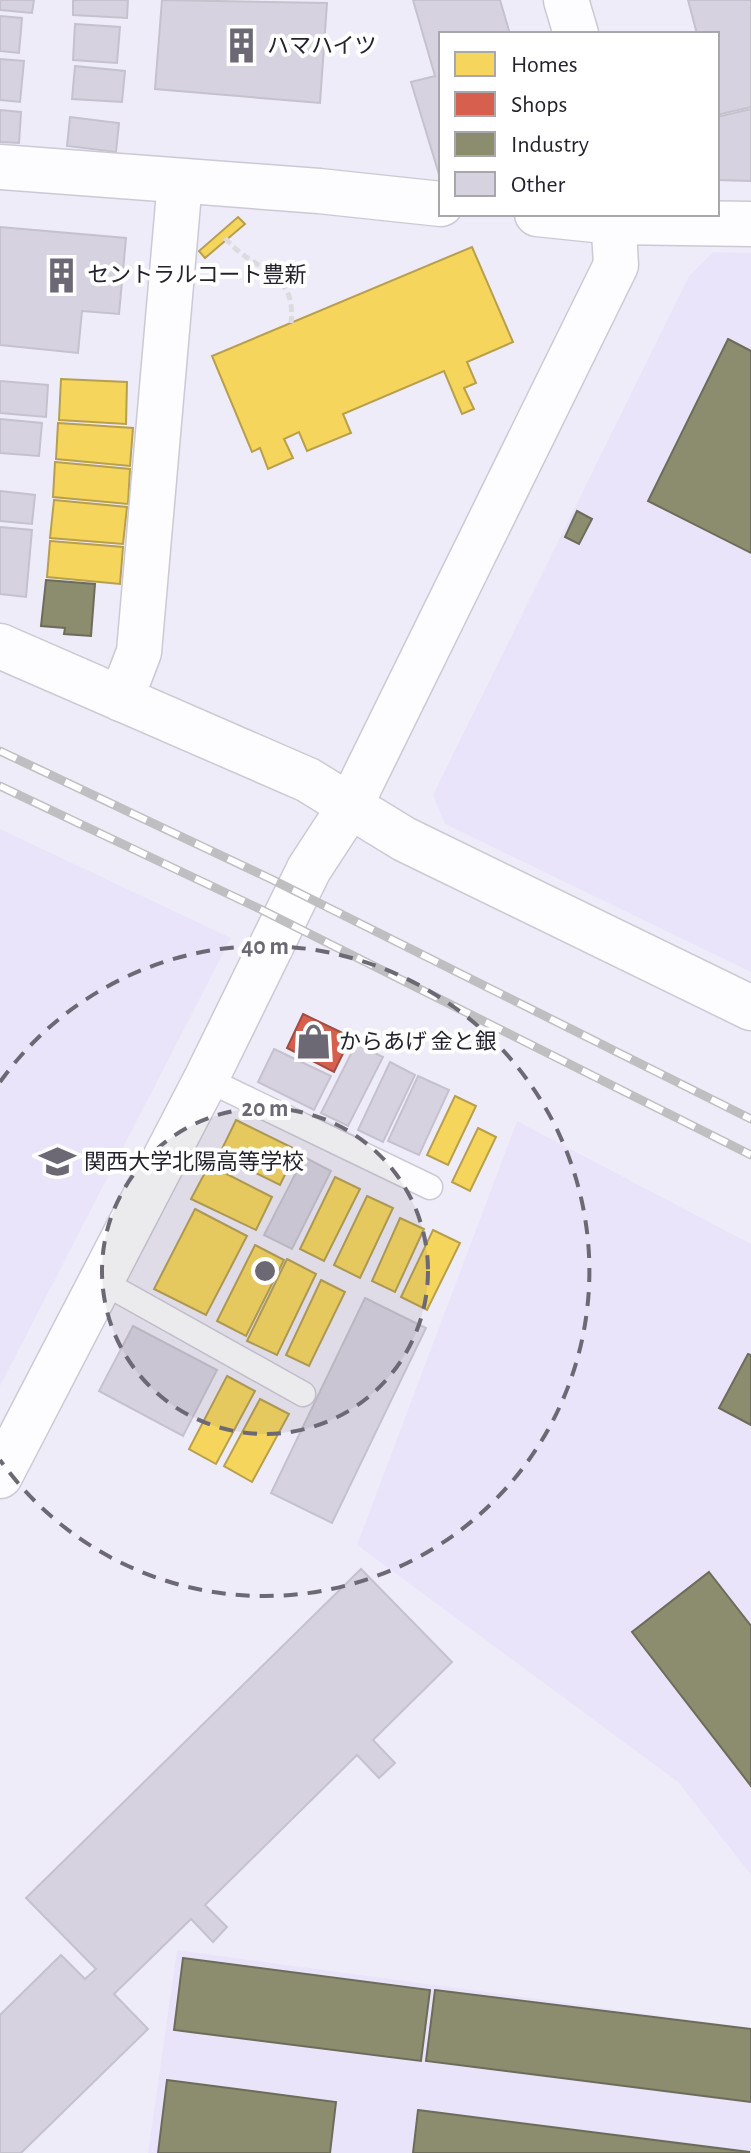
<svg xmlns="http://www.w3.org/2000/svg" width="751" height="2153" font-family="'Alegreya Sans','Noto Sans JP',sans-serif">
<rect width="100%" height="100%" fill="#efecf9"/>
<!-- built -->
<g fill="#eae4fa">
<path d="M713,252L751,253V972L445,824L433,795L689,276Z"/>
<path d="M0,829L231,938L0,1386Z"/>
<path d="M517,1121L751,1244V1875L678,1782L357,1545Z"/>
<path d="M177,1950L751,2028V2153H148Z"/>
</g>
<!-- homes -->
<g fill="#f6d55c" stroke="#b79f4e" stroke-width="2">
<path d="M238,217L245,224L205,258L199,251Z"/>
<path d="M472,247L513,342L467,362L476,383L464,388L474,409L462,414L444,371L343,414L351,433L307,451L299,432L284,439L293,458L268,469L260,448L252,452L212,356Z"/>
<path d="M61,379L127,382L126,424L59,420Z"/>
<path d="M58,423L133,428L130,466L56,459Z"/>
<path d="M55,462L130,469L128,504L53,497Z"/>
<path d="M54,500L127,507L123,544L50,538Z"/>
<path d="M50,541L123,547L120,584L47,577Z"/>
<path d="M455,1096L476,1106L448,1165L427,1155Z"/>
<path d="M236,1120L297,1150L280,1185L219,1155Z"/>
<path d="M478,1128L496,1137L470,1191L452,1182Z"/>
<path d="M209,1165L272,1197L256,1230L191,1199Z"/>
<path d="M335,1177L360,1189L324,1261L300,1249Z"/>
<path d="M367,1196L393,1208L360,1278L334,1265Z"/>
<path d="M195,1209L247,1236L206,1315L154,1289Z"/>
<path d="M400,1218L424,1229L395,1292L372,1281Z"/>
<path d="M433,1230L460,1243L427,1310L401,1297Z"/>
<path d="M255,1245L284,1260L246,1336L217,1321Z"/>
<path d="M287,1259L316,1274L277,1355L247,1341Z"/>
<path d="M321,1280L345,1292L309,1366L286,1355Z"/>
<path d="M227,1376L255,1391L216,1464L189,1449Z"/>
<path d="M260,1399L289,1414L252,1482L224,1466Z"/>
</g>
<!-- shops -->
<path fill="#d6604d" stroke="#a14d43" stroke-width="2" d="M303,1014L351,1037L334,1072L287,1048Z"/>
<!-- industry -->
<g fill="#8c8c6e" stroke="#6d6c5a" stroke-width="2">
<path d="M728,339L751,351V553L648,501Z"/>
<path d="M577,511L592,519L579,544L565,537Z"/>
<path d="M46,580L95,584L91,636L64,634L65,628L41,626Z"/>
<path d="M748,1354L751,1355V1425L719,1408Z"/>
<path d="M709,1572L751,1626V1786L632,1632Z"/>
<path d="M183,1958L430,1990L421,2061L174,2030Z"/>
<path d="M435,1990L751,2029V2102L426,2061Z"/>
<path d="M167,2080L336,2102L330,2153H158Z"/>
<path d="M418,2110L749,2152V2153H413Z"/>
</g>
<!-- building -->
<g fill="#d6d2e0" stroke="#c5c2cd" stroke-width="2">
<path d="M0,0H34L32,13L0,10Z"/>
<path d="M73,0H128L127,18L73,15Z"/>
<path d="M162,0L327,3L320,103L155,89Z"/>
<path d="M413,0H500L510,34H441V181L411,82L435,76Z"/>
<path d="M688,0H751V107L717,115V34H697Z"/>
<path d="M0,16L22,18L19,53L0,51Z"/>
<path d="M75,24L120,27L117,63L73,60Z"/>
<path d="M0,59L24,61L20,102L0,100Z"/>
<path d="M75,66L125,71L122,102L72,99Z"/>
<path d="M751,109V181L717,180V117Z"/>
<path d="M0,110L21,112L19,143L0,142Z"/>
<path d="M70,117L119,123L116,152L67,146Z"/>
<path d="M0,227L126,238L119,314L82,311L78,353L0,345Z"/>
<path d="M0,381L48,385L46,417L0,413Z"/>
<path d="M0,419L42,423L39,456L0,453Z"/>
<path d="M0,491L35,495L32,524L0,521Z"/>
<path d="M0,527L32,530L26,597L0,594Z"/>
<path d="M356,1044L383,1057L348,1126L321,1113Z"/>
<path d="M274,1049L331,1076L314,1110L258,1082Z"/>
<path d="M390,1062L415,1075L383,1142L358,1130Z"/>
<path d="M418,1076L449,1090L419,1155L388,1141Z"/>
<path d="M304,1157L331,1171L292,1249L264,1235Z"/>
<path d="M365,1298L426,1328L332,1523L271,1493Z"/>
<path d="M133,1326L217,1370L183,1436L99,1391Z"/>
<path d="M361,1569L452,1662L373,1740L395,1763L379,1778L357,1755L205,1905L227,1927L213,1942L191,1919L114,1994L148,2029L21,2153H0V2015L61,1955L85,1979L96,1969L26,1898Z"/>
</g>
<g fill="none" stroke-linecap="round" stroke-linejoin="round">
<defs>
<g id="lane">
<path d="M206,1079L430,1187"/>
<path d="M101,1281L303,1394"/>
</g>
<g id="street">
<path d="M0,167L319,191L441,204"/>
<path d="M537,214L614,222"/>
<path d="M121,699L139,652L180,181"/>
<path d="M0,1476L206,1079L309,869L350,806L404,839L751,1008"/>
</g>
<g id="secondary">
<path d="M566,0L576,34"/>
<path d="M614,222L751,224"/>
<path d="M0,646L308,780L350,806L616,265L613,214"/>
</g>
</defs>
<!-- lane casing -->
<use href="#lane" stroke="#ccc9d4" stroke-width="27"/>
<!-- street casing -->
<use href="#street" stroke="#ccc9d4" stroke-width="47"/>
<!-- secondary casing -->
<use href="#secondary" stroke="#ccc9d4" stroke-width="47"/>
<!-- path -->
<path stroke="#dcdbe0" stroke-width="5" stroke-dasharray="8 4" stroke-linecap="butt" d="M225,238C254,273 297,269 291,323"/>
<!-- lane -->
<use href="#lane" stroke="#fdfcfe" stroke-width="24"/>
<!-- street -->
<use href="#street" stroke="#fdfcfe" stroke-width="44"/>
<!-- secondary -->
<use href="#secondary" stroke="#fdfcfe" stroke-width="44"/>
<defs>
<g id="rail">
<path d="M0,751L271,879L751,1119"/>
<path d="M0,786L260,909L751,1155"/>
</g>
</defs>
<!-- rail casing -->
<use href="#rail" stroke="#bfbec1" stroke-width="9"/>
<!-- rail -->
<use href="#rail" stroke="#fff" stroke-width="6" stroke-dasharray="18" stroke-linecap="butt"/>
</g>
<!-- distance rings -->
<circle cx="265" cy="1271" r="163" fill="#6c6974" fill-opacity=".12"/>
<g fill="none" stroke="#6c6974" stroke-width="4" stroke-dasharray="14 10">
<circle cx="265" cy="1271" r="163"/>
<path d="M0 1082A325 325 0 1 1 0 1460"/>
</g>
<!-- icons -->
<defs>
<symbol id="building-bare" viewBox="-9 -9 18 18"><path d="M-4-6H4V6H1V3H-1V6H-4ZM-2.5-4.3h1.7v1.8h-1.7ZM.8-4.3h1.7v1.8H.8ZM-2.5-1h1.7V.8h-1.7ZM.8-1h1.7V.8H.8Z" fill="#6c6974" stroke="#fff" stroke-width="2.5" paint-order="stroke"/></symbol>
<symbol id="shop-bare" viewBox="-9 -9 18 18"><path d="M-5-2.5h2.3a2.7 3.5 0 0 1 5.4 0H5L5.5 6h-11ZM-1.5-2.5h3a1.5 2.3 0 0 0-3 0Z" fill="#6c6974" stroke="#fff" stroke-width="2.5" paint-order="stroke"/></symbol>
<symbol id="school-bare" viewBox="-9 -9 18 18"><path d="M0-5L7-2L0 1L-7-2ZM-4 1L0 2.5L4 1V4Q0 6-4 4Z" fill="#6c6974" stroke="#fff" stroke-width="2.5" paint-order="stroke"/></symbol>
</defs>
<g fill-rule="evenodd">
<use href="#building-bare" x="216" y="20" width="51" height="51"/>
<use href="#building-bare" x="36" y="250" width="51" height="51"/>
<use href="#shop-bare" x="288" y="1016" width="51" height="51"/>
<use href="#school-bare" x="32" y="1136" width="51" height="51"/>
</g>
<g text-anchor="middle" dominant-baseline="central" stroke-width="8" stroke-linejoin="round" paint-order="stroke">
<!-- poi labels -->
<g font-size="22" fill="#25222d" stroke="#fff" text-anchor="start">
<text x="267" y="46">ハマハイツ</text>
<text x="87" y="275">セントラルコート豊新</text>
<text x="339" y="1042">からあげ 金と銀</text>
<text x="84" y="1162">関西大学北陽高等学校</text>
</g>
</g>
<circle cx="265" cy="1271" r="12" fill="#6c6974" stroke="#fff" stroke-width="4"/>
<g font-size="24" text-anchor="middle" font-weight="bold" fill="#6c6974" stroke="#fff" stroke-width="8" stroke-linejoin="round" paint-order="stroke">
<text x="265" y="954">40 m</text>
<text x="265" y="1116">20 m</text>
</g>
<!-- legend -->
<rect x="439" y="32" width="280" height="184" fill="#ffffff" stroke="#a8a7ab" stroke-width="2"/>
<rect x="455" y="52" width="40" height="24" fill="#f6d55c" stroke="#a8a7ab" stroke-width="2"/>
<text x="511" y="72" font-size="24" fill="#25222d">Homes</text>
<rect x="455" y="92" width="40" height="24" fill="#d6604d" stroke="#a8a7ab" stroke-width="2"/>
<text x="511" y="112" font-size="24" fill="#25222d">Shops</text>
<rect x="455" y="132" width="40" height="24" fill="#8c8c6e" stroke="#a8a7ab" stroke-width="2"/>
<text x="511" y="152" font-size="24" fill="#25222d">Industry</text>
<rect x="455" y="172" width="40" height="24" fill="#d6d2e0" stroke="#a8a7ab" stroke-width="2"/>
<text x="511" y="192" font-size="24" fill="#25222d">Other</text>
</svg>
